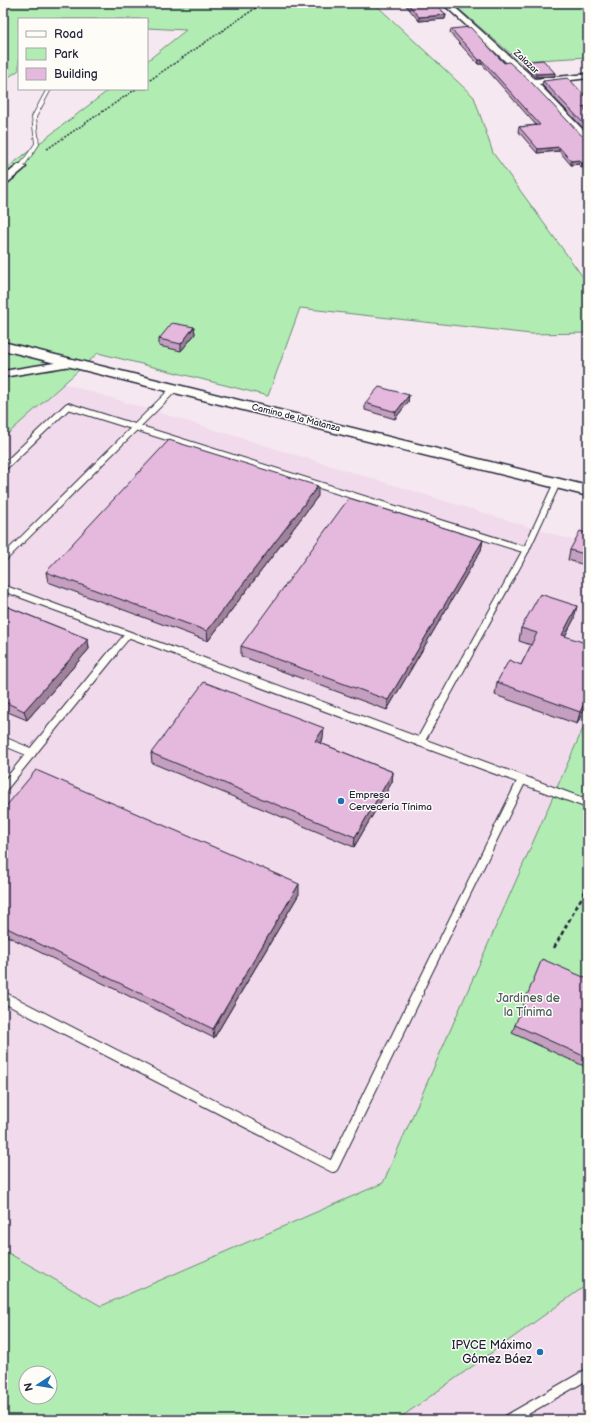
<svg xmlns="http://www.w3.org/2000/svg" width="591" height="1423" font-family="'Balsamiq Sans',sans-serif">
<rect width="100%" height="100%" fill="#f6e8f0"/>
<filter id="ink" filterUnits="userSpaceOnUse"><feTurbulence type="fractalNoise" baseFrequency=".025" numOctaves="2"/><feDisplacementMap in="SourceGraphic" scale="8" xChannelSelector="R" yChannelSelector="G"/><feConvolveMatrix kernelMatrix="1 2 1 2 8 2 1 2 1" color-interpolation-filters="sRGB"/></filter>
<g filter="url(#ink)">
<!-- built -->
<g fill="#f1daeb">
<path d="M63,383L588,545V717L383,1183L101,1306L3,1250V438Z"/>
<path d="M588,1284V1420H397Z"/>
</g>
<!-- green -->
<g fill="#b1edb2" stroke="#6a8876" fill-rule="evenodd">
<path d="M3,3H345L349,7L374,3L474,97L493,153L588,284V333L531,334L300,308L268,396L98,353L3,438V171L110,89H147V61L186,30L147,28V19H19V70L3,81Z"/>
<path d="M452,3H588V57L519,61Z"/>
<path d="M588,717V1284L397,1420H3V1250L101,1306L383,1183ZM26,1373H50V1397H26Z"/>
</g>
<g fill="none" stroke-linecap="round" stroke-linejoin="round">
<defs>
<path id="service-far3" d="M21,167L37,144L34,117L49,89"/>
<g id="service-far2">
<path d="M3,468L68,406L526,550L469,654"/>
<path d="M526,550L557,483"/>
<path d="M3,559L175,388"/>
<path d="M3,588L182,654"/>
<path d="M112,654L128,635"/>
</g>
<g id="service-far1">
<path d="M179,653L588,804"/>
<path d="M3,741L32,753"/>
<path d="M420,742L469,653"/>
<path d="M3,788L113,653"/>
<path d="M417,994L522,780"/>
</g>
<g id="service">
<path d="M3,997L333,1167L418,993"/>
<path d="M508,1420L588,1374"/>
</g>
<g id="minor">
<path d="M442,3H450L535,79L588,74V78L539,84L588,135V143L585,142L530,84Z"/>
<path d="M21,164L26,167L24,169L6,184L3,185V177L18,165Z"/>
<path d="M73,360L77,361L79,363L77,365L3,377V371Z"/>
</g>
<path id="tertiary" d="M3,342L588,486V496L3,350Z"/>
</defs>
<!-- service-far3 casing -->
<use href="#service-far3" stroke="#22223b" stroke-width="5.5"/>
<!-- service-far2 casing -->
<use href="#service-far2" stroke="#22223b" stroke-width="8"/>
<!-- service-far1 casing -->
<use href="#service-far1" stroke="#22223b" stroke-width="10"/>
<!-- service casing -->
<use href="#service" stroke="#22223b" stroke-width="12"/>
<!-- minor casing -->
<use href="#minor" stroke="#22223b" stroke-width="3"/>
<!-- tertiary casing -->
<use href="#tertiary" stroke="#22223b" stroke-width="3"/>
<!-- path-far1 -->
<g stroke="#22223b" stroke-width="1.5" stroke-dasharray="2 1.5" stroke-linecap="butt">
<path d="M147,82L263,3"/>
<path d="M47,149L136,89"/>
</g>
<!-- path -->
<path stroke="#22223b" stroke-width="2.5" stroke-dasharray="4.5 3" stroke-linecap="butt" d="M554,948L588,886"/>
<!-- service-far3 -->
<use href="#service-far3" stroke="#fdfcf7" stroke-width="4"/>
<!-- service-far2 -->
<use href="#service-far2" stroke="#fdfcf7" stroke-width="6"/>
<!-- service-far1 -->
<use href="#service-far1" stroke="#fdfcf7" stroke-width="8"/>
<!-- service -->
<use href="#service" stroke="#fdfcf7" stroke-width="10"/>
<!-- minor -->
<use href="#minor" fill="#fdfcf7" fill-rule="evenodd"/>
<!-- tertiary -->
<use href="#tertiary" fill="#fdfcf7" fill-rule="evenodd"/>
</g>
<!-- wall -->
<g fill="#c59fbf" stroke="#22223b">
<path d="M404,3H435L446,15L445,19L419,21Z"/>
<path d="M451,29L504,63L585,139L588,140L581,168L579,164L571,165L559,151L537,153L518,131L519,127L536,125L482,64H478L450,33Z"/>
<path d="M522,62L555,76L536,77L522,65Z"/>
<path d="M543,81L588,99V110H586L588,113V133L542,85Z"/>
<path d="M194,327L195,334L181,351L159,346V339Z"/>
<path d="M409,395L408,402L395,419L365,410V403Z"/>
<path d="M318,496L208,641L48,582L46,572Z"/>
<path d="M588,534V566L568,560L570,550Z"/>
<path d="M483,540L481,550L387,710L241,656V646Z"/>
<path d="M3,605L88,639L89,649L27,720L3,710Z"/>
<path d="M574,619L565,636L588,700L577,724L495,695L497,682L521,665L531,645L519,641L521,628Z"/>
<path d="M323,738L320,743L393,772L392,782L354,847L152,763L151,753Z"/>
<path d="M3,810L299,894L214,1038L3,934Z"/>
<path d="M588,979V1068L512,1033L515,1025Z"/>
</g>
<!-- shaded-wall -->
<g fill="#a0829b" stroke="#22223b">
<path d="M446,15L445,19L419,21V17Z"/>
<path d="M479,60H482V64H478Z"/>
<path d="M555,73V76L536,77V74Z"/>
<path d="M588,106V110L582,111V107Z"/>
<path d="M559,147V151L537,153L538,149Z"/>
<path d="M579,160V164L571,165V161Z"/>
<path d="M582,163H588V167L581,168Z"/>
<path d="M194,327L195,334L181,351V344Z"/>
<path d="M409,395L408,402L395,419L396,412Z"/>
<path d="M318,486V496L208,641L207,631Z"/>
<path d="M483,540L481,550L387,710L388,700Z"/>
<path d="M577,606L574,619L559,648L562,635Z"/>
<path d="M88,639L89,649L27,720L24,711Z"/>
<path d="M588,695V700L577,724L580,712Z"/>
<path d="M324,728L323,738L315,751V741Z"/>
<path d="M393,772L392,782L354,847L355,837Z"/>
<path d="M299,884V894L214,1038L213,1029Z"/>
</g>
<!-- building -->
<g fill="#e5b9de" stroke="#22223b">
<path d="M407,3H435L446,15L419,17Z"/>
<path d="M470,27L504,63L509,62L530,81L585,139L588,140V163H582L579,160L571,161L559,147L538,149L519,127L540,125L482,60H479L451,29Z"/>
<path d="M543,60L555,73L536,74L522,62Z"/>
<path d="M568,78L588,99V106L582,107L588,113V128L543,81Z"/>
<path d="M172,323L194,327L181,344L159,339Z"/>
<path d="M379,387L409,395L396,412L365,403Z"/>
<path d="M169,440L318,486L207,631L46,572Z"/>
<path d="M349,498L483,540L388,700L241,646Z"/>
<path d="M580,531L588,534V555L570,550Z"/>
<path d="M540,594L577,606L562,635L588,644V695L580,712L497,682L509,660L521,665L537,633L521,628Z"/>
<path d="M3,605L88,639L24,711L3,701Z"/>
<path d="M204,682L324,728L315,741L393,772L355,837L151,753Z"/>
<path d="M36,770L299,884L213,1029L3,926V810Z"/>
<path d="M542,959L588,979V1058L515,1025Z"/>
</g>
</g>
<!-- markers -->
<g fill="#1f6fb2" stroke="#fdfcf7" stroke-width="1.5">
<circle cx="341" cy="801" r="4"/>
<circle cx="540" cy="1352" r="4"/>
</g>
<g text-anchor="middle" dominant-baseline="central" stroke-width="3" stroke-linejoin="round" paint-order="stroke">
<!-- far-street labels -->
<g font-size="9" fill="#22223b" stroke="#fdfcf7">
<text transform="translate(526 62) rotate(43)">Zalazar</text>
<text transform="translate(296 418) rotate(14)">Camino de la Matanza</text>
</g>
<!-- poi labels -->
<g font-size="10" fill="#22223b" stroke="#fdfcf7" text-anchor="start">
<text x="349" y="795">Empresa<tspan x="349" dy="12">Cervecería Tínima</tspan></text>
</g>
<!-- near-park labels -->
<g font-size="12" fill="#4d5f5f" stroke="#fdfcf7">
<text x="528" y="998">Jardines de<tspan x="528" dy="14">la Tínima</tspan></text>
</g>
<!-- near-poi labels -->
<g font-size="12" fill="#22223b" stroke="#fdfcf7" text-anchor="end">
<text x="532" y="1345">IPVCE Máximo<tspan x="532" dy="14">Gómez Báez</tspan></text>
</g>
</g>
<!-- margin -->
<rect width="591" height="1423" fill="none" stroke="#fdfcf7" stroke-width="16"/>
<rect x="8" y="8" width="575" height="1407" fill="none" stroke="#22223b" stroke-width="1.5" filter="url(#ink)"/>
<!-- legend -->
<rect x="18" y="18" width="130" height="72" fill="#fdfcf7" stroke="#a5a5ac"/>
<rect x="26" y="31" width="20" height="6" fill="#fdfcf7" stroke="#a5a5ac"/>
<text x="54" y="38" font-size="12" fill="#22223b">Road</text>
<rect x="26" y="48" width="20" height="12" fill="#b1edb2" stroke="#a5a5ac"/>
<text x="54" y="58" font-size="12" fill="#22223b">Park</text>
<rect x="26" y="68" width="20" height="12" fill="#e5b9de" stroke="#a5a5ac"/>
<text x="54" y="78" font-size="12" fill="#22223b">Building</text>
<!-- north arrow -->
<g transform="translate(38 1385) rotate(258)"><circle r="19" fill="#fdfcf7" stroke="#a5a5ac"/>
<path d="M0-3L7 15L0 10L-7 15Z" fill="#1f6fb2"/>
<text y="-6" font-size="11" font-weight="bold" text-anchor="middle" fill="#22223b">N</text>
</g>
</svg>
